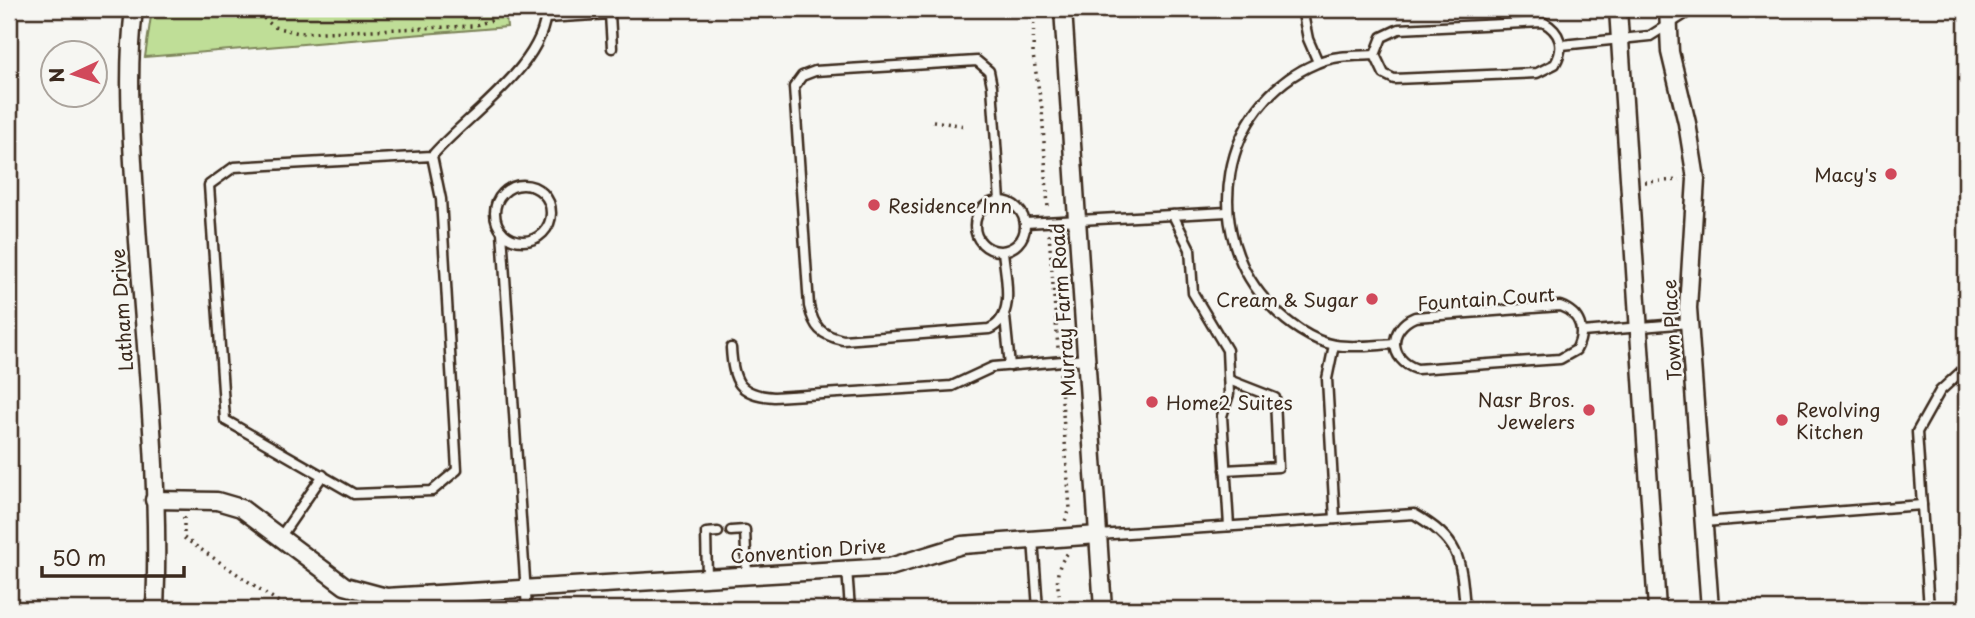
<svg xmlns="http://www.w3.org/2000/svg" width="1975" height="618" font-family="'Playpen Sans',sans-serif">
<rect width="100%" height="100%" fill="#f6f6f2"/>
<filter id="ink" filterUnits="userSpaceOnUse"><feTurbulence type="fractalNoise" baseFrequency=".0143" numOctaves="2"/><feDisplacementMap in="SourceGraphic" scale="14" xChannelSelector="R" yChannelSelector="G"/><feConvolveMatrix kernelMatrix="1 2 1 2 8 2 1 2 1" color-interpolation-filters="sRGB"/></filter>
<g filter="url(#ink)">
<!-- green -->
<path fill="#bfde97" stroke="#7d845a" stroke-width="2" d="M152,9H505L507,27L145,57Z"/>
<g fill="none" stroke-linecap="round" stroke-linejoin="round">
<defs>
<g id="service">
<path d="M860,9H892"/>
<path d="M1302,9L1308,39L1318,62"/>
<path d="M610,14L612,48"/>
<path d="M546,18L610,14L609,9"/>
<path d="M1543,22C1561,32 1565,47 1555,64L1537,73L1394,79L1384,74L1375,55L1382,37L1399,29Z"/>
<path d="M1562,45L1650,36L1693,9"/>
<path d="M1375,55C1356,56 1334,55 1317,63C1219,104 1199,234 1272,307C1287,323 1312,341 1335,345C1354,348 1375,345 1394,344"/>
<path d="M432,156L234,167L209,185L225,420L354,494L432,491L457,470L441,199L432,156C466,116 546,65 546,9"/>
<circle cx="523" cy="213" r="28"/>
<path d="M1000,201L992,86L989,71L977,61L815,71L802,76L794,87L809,306C814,328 821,335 843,340L989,329C1017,317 1005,276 1003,251"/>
<circle cx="1000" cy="226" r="25"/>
<path d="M1173,215L1190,249L1193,293L1227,350L1229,394L1222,416L1229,526"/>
<path d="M1025,223L1227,212"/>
<path d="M502,232L527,609"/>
<path d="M1560,306C1581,314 1586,331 1576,350L1560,359L1417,369C1388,360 1388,328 1415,317Z"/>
<path d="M1005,317L1010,366"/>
<path d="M1582,332L1689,323"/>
<path d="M1334,345L1327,379L1335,519"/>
<path d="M731,348C733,382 739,395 774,397L952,386L993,367L1086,359"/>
<path d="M1225,470L1278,467L1275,398L1229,380"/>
<path d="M1704,522L1922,505"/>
<path d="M731,531L745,530L747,575"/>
<path d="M1098,535L1414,514C1461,541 1461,559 1465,609"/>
<path d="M281,536L323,475"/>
<path d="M1033,539L1038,609"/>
<path d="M847,569L850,609"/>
<path d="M707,577L706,533L718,532"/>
<path d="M1929,609L1917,432L1940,391L1966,367"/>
</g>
<g id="minor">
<path d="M134,9C126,76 132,143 136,211C144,342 161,477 155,609"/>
<path d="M1063,9L1103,609"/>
<path d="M1618,9L1657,609"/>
<path d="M1668,9L1670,52L1687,123L1696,179L1688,308L1710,609"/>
<path d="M154,500L217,501L241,508L345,586L386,597L890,567L962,545L1098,535"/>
</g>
</defs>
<!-- service casing -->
<use href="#service" stroke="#3b2a1e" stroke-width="13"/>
<!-- minor casing -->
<use href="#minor" stroke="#3b2a1e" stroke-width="21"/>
<!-- path -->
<g stroke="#3b2a1e" stroke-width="3.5" stroke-dasharray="2 5" stroke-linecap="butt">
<path d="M253,9L274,27L299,33L473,26L492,20L500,9"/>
<path d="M1034,9L1033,55L1042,109L1048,209"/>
<path d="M933,121L965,126"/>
<path d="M1645,182L1680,180"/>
<path d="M1049,234L1058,348"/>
<path d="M1060,373L1070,509L1065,521"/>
<path d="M184,517V538L289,609"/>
<path d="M1062,609C1058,587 1052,571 1068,553"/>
</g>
<!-- service -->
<use href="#service" stroke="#f6f6f2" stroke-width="8"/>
<!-- minor -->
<use href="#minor" stroke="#f6f6f2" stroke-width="16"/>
</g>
</g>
<!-- markers -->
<g fill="#d1495b" stroke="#f6f6f2" stroke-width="2.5">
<circle cx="1891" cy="174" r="7"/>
<circle cx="874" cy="205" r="7"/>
<circle cx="1372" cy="299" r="7"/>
<circle cx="1152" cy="402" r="7"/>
<circle cx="1589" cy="410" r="7"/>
<circle cx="1782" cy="420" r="7"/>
</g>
<g text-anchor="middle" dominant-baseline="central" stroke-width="5" stroke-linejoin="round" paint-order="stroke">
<!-- poi labels -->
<g font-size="19" fill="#3b2a1e" stroke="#f6f6f2" text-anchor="end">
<text x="1877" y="174">Macy's</text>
<text x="888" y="205" text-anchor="start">Residence Inn</text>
<text x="1358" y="299">Cream &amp; Sugar</text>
<text x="1575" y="399">Nasr Bros.<tspan x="1575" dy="22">Jewelers</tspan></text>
<text x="1166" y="402" text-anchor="start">Home2 Suites</text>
<text x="1796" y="409" text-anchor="start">Revolving<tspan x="1796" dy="22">Kitchen</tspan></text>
</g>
<!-- street labels -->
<g font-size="19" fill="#3b2a1e" stroke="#f6f6f2">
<text transform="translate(1486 298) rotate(-4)">Fountain Court</text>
<text transform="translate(121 310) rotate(-94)">Latham Drive</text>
<text transform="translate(1062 310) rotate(-94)">Murray Farm Road</text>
<text transform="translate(1671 330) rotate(-93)">Town Place</text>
<text transform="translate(808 550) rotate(-4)">Convention Drive</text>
</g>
</g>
<!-- margin -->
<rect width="1975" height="618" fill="none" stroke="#f6f6f2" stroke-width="35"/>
<rect x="18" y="18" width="1940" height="583" fill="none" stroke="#3b2a1e" stroke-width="2.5" filter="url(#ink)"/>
<!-- north arrow -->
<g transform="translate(74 74) rotate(266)"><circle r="33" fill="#f6f6f2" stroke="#aba49d" stroke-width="2"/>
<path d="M0-5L12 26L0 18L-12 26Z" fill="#d1495b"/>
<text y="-10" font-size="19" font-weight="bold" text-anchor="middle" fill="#3b2a1e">N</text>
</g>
<!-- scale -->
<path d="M42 566v10h142v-10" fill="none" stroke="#3b2a1e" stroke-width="3.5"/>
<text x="52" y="566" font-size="21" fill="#3b2a1e" stroke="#f6f6f2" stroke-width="5" paint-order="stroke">50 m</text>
</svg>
